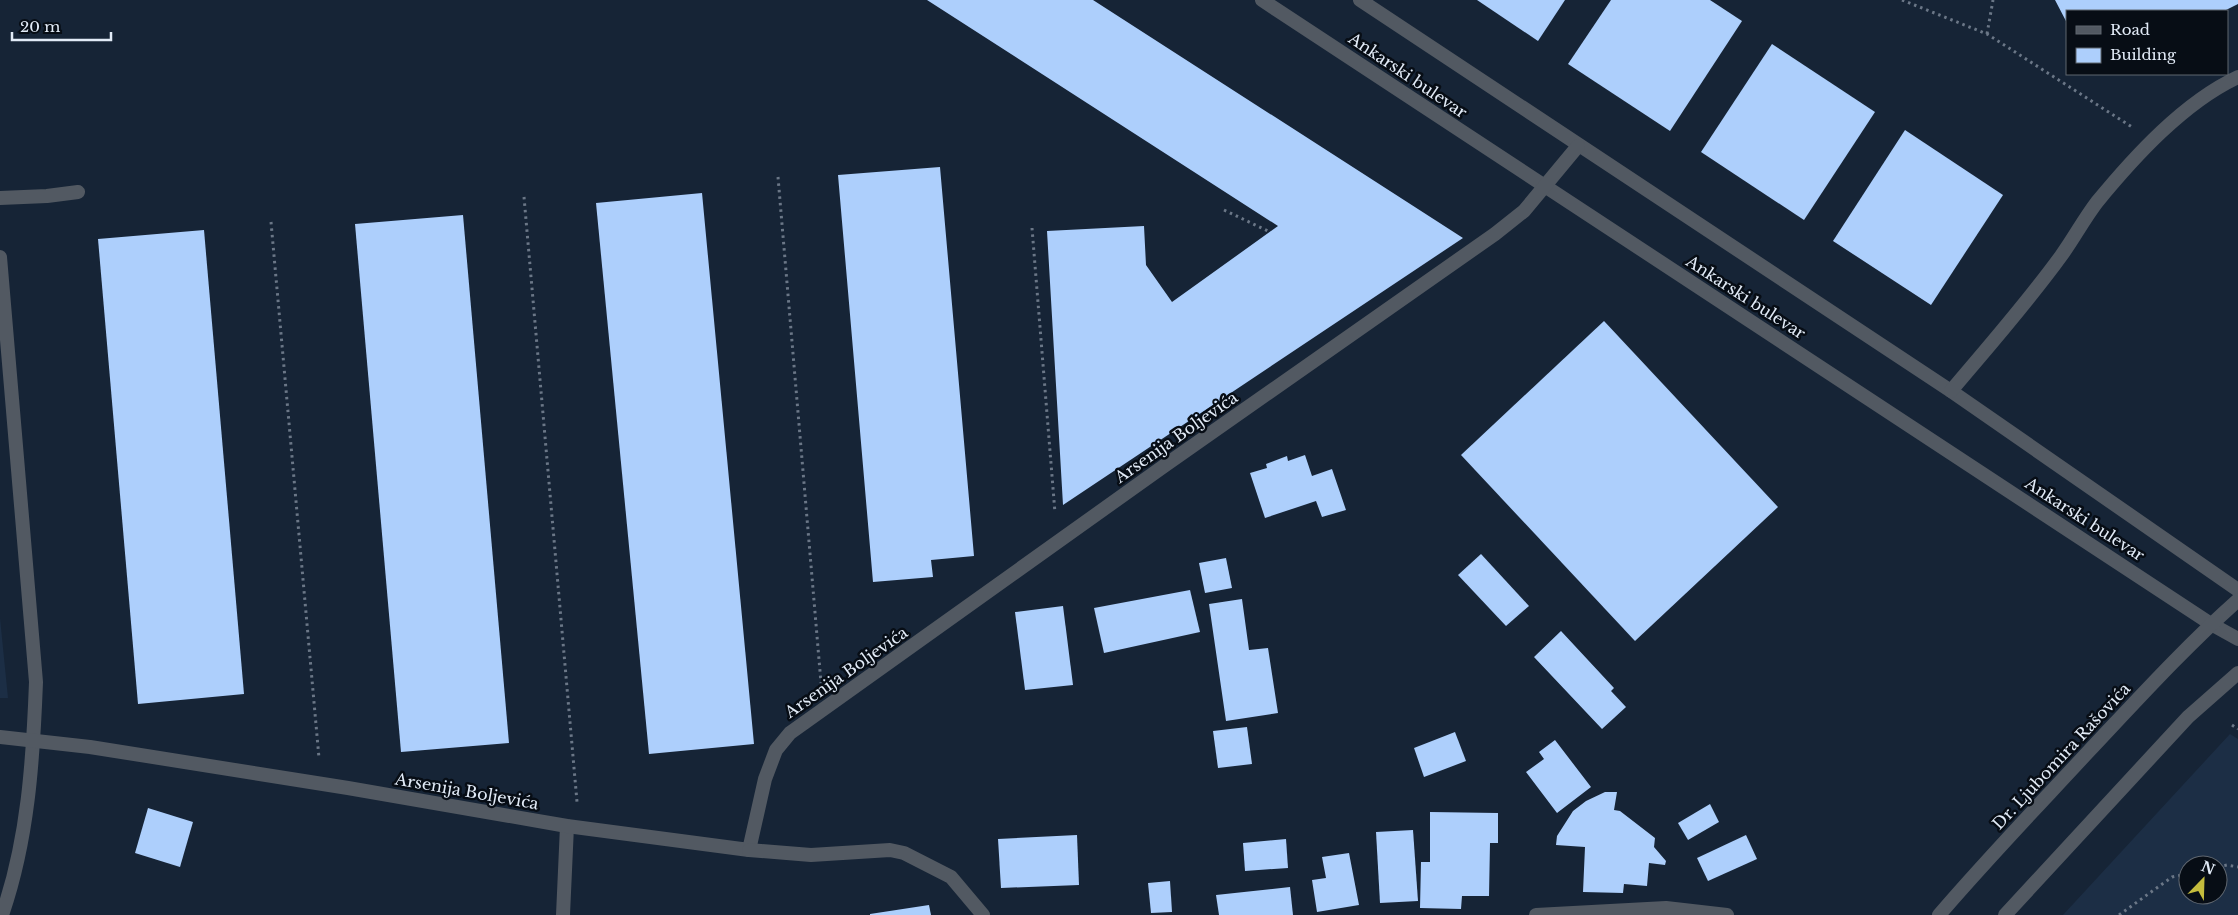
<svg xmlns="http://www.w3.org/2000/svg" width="2238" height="915" font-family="'Libre Baskerville',serif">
<rect width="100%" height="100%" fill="#162436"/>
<!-- built -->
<g fill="#1c2e45" fill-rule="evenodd">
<path d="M0,618L8,698H0Z"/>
<path d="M2230,734L2238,739V915H2063ZM2188,865H2218V895H2188Z"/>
</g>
<!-- building -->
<g fill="#adcffc">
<path d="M927,0H1093L1463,238L1063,505L1047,231L1144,226L1146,265L1172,302L1278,226Z"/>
<path d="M1477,0H1565L1538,41Z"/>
<path d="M1611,0H1710L1742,21L1670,131L1568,64Z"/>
<path d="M2055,0H2238V4L2224,11H2067V23Z"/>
<path d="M1772,44L1875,112L1804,220L1701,152Z"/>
<path d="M1905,130L2003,195L1931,305L1833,241Z"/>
<path d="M940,167L974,556L931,560L933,577L873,582L838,175Z"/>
<path d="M702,193L754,744L649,754L596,203Z"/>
<path d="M463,215L509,743L401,752L355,224Z"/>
<path d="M204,230L244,694L138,704L98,239Z"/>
<path d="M1604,321L1778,507L1635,641L1461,455Z"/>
<path d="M1305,455L1312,476L1332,469L1346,510L1322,517L1316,501L1265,518L1250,473L1267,468L1266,464L1287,456L1288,461Z"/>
<path d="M1481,554L1529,606L1506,626L1458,575Z"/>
<path d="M1226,558L1232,588L1205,593L1199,563Z"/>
<path d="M1190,590L1200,632L1104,653L1094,608Z"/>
<path d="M1242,599L1249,650L1268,648L1278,713L1226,721L1209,604Z"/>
<path d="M1063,606L1073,685L1025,690L1015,612Z"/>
<path d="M1561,631L1614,688L1611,691L1626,707L1602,729L1534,657Z"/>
<path d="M1247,727L1252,764L1218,768L1213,731Z"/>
<path d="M1455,732L1466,761L1424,777L1414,748Z"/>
<path d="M1555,740L1591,787L1557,813L1526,772L1544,759L1539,752Z"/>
<path d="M1605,792H1617L1614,810L1620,811L1655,838L1654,847L1666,861L1665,865L1649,863L1647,886L1624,884L1623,893L1583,892L1585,847L1556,845L1557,836L1573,811L1586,801Z"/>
<path d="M1710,804L1719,822L1688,840L1678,823Z"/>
<path d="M148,808L193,822L180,867L135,853Z"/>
<path d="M1430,812L1498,813V843H1490L1489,896H1462L1461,909L1420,908L1421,862H1430Z"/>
<path d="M1413,830L1418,901L1380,903L1376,832Z"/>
<path d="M1077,835L1079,885L1001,888L998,839Z"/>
<path d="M1746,835L1757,859L1708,881L1697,858Z"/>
<path d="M1286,839L1288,868L1245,871L1243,843Z"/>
<path d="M1349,853L1359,905L1317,912L1312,880L1326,878L1322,857Z"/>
<path d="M1170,881L1172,912L1151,913L1148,883Z"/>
<path d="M1290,887L1293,915H1219L1216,895Z"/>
<path d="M929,905L931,915H870V914Z"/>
</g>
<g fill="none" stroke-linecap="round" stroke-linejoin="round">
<!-- path -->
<g stroke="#6b7787" stroke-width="3" stroke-dasharray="2.5 4" stroke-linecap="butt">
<path d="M1902,0L1987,34L2132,127"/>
<path d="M1987,34L1993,0"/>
<path d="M778,177L821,683"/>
<path d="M524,197L577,802"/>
<path d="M1224,210L1270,232"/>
<path d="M271,222L319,758"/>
<path d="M1032,228L1055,513"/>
<path d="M2232,725L2238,729"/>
<path d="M2218,867L2227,865L2238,867"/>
<path d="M2119,915L2172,877L2188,874"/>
</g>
<!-- service -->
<g stroke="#525962" stroke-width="14">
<path d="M0,198L47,196L78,192"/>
<path d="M563,915L567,826"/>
</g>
<!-- minor -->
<g stroke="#525962" stroke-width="14">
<path d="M1262,0C1578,209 1896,415 2211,624L2238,639"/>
<path d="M1360,0L1951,391L2238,590"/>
<path d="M0,257L36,682C33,761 28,840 2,915"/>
<path d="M1951,391C1988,347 2027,303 2061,256C2074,238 2084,219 2097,202C2134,157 2184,102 2238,77"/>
<path d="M0,737L90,747L348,788L567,826L749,850L765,779L776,750L790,733L1164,466L1495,234L1524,211L1578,146"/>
<path d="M749,850L811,855L890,850L904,853L951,877L983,915"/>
<path d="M1536,915L1666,908L1727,915"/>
</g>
<!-- tertiary -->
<g stroke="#525962" stroke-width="14">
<path d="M1939,915C1987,859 2038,806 2088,752C2137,700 2185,647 2238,600"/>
<path d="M2005,915L2188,717L2238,673"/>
</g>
</g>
<g text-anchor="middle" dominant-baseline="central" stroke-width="5" stroke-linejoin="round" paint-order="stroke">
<!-- street labels -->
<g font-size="16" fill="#e2ebf7" stroke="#070d15">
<text transform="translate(1408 75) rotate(34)">Ankarski bulevar</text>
<text transform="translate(1746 297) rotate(33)">Ankarski bulevar</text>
<text transform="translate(1176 437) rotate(-35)">Arsenija Boljevića</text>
<text transform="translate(2085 519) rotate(33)">Ankarski bulevar</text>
<text transform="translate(846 672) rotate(-35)">Arsenija Boljevića</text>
<text transform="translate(2061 756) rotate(-47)">Dr. Ljubomira Rašovića</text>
<text transform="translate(467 791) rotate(10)">Arsenija Boljevića</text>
</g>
</g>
<!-- legend -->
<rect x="2066" y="10" width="162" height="65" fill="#070d15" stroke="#5f666f"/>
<rect x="2076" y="26" width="25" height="8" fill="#525962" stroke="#5f666f"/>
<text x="2110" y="35" font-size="15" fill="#e2ebf7">Road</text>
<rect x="2076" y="48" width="25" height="15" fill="#adcffc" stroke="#5f666f"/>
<text x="2110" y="60" font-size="15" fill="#e2ebf7">Building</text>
<!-- north arrow -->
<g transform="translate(2203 880) rotate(23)"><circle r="24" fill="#070d15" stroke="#5f666f"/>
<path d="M0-4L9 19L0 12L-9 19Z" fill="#c4bc3d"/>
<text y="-8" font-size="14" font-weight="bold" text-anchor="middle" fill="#e2ebf7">N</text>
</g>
<!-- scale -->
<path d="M12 32v8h99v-8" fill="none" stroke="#e2ebf7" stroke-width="2.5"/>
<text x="20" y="32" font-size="15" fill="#e2ebf7" stroke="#070d15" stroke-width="4" paint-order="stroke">20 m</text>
</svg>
